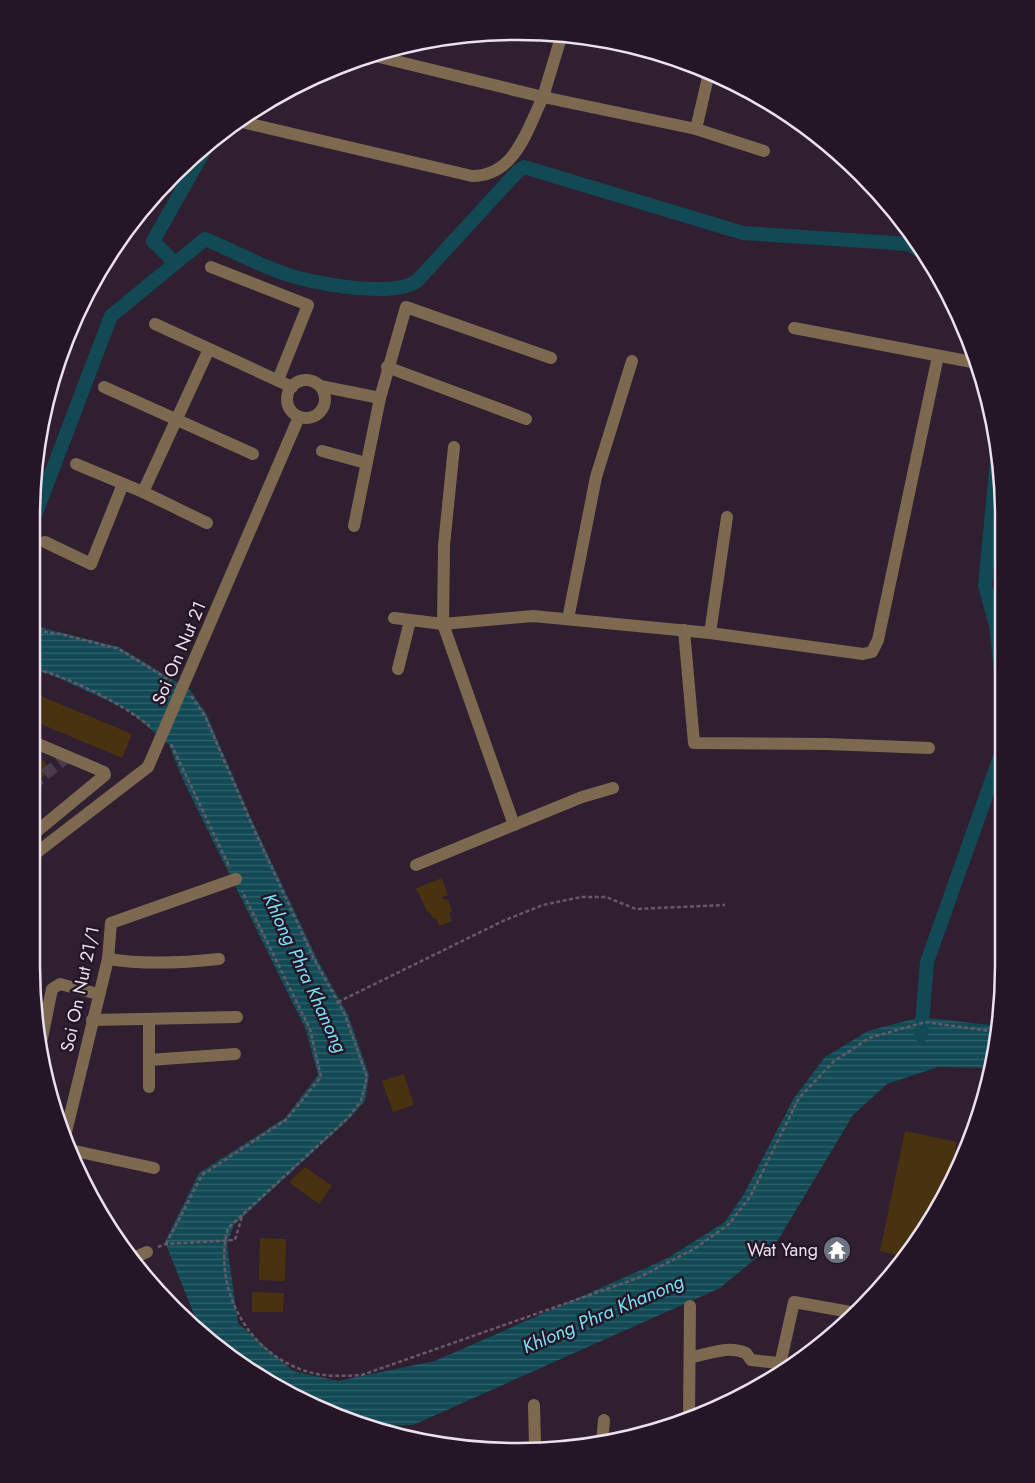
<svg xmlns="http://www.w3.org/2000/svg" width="1035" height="1483" font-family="Jost,sans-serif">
<defs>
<pattern id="water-rules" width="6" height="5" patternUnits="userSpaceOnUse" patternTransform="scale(1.25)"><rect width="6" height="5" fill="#114a54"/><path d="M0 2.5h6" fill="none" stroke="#34646d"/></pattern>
</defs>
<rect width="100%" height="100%" fill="#2f1f30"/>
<!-- water -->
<path fill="url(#water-rules)" d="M31,625L119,647L190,690L206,713L254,825L317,959L348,1015L369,1075L365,1101L350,1118L234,1225L227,1245L238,1323L293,1371L338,1381L435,1361L666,1259L725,1222L744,1194L794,1098L825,1057L868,1031L921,1017L998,1026L991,1068L938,1067L887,1084L853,1115L778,1240L720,1288L413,1425L375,1426L331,1415L202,1334L165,1242L199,1173L285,1118L318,1075L306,1030L183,780L169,745L128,710L54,676L31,669Z"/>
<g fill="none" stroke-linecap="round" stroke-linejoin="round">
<!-- canal -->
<g stroke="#114a54" stroke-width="14">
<path d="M175,263L153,241L208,144"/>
<path d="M998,450L985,586L996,625L1001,672"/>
<path d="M31,526L111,316L205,239C232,250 258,265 286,274C313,284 393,298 417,281L518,171L524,167L743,233L910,244L918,250"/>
<path d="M921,1035L927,962L1001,754"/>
</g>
</g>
<!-- building -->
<g fill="#493210">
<path d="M31,692L132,734L122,758L31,720Z"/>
<path d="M33,747L51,770L31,786V749Z"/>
<path d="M442,878L448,895L442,897L444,900L448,899L452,911L449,913L452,921L440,926L436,918L433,919L430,912L428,913L416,888Z"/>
<path d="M32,970L39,971L36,996H35Z"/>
<path d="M404,1074L414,1105L393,1112L382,1081Z"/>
<path d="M905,1131L957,1142L955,1151L964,1153L954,1180L906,1257L880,1251Z"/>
<path d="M305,1167L332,1186L319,1204L289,1182Z"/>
<path d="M260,1238L286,1239L285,1281L259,1280Z"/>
<path d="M252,1292L284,1293L283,1312H252Z"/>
</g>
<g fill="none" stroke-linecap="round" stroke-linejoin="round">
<!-- minor-tunnel -->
<path stroke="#4b3c4c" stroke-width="12" stroke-dasharray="12 6" stroke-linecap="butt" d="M31,786L68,756"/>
<!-- path -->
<g stroke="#685969" stroke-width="2.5" stroke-dasharray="4 2.5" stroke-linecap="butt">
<path d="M31,630L60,634L119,649L171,681"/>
<path d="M31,667C74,680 117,700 152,728"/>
<path d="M191,696L205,716L252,825L314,959L345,1015L367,1077L361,1101L348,1118L228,1228C212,1288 248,1355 309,1372C326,1377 344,1376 362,1375L638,1278L694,1249L729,1224L750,1197L799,1098L833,1062L869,1038L925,1022L997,1032"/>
<path d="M171,744L230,868"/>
<path d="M338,1002L503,921L543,905L581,897H606L636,909L725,905"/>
<path d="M166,1244L202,1175L287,1119L321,1077L310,1029L242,891"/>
<path d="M158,1247L166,1244L235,1240L242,1216"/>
</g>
<!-- minor -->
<g stroke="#7c6950" stroke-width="12">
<path d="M371,55L543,97L562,34"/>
<path d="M246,123L472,176C515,176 527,130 543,97L696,129L764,151"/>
<path d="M696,129L709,73"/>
<path d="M167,187L180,170"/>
<path d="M211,267L308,305L278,380"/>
<path d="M155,324L292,387"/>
<path d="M794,328L972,362"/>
<path d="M387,367L526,419"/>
<circle cx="306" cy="399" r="19"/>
<path d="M320,386L380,398L406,307L551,358"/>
<path d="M104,387L253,454"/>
<path d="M454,447L444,545L443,624L514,825"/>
<path d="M322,451L366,463"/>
<path d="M76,464L143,492"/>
<path d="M207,523L143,492L209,349"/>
<path d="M354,526L380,398"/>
<path d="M45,542L91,564L123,484"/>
<path d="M394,618L443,624L533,616L710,633L863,654L872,652L878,640L938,356"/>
<path d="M568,619L596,477L632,361"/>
<path d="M684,630L694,743L827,744L929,748"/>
<path d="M710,633L727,517"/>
<path d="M398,669L410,621"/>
<path d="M31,836L105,775L104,772L31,741"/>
<path d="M31,857L148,767L299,417"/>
<path d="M416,865L582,797L613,788"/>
<path d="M108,959C145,965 182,963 219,959"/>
<path d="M149,1019V1087"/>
<path d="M92,1020L237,1017"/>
<path d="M42,1038L52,989L60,984L98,994"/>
<path d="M149,1060L235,1054"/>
<path d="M66,1132L108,959L111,923L236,879"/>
<path d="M75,1151L154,1168"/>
<path d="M133,1258L147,1252"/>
<path d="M691,1357C710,1354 727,1345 746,1353L751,1360L778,1363L781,1360L794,1302L856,1313"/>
<path d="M534,1405L535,1445"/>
<path d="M689,1417L690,1306"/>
<path d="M602,1443L604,1420"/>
</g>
</g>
<!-- icons -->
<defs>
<symbol id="temple-disc" viewBox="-11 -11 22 22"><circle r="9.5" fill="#6b7280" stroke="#251627"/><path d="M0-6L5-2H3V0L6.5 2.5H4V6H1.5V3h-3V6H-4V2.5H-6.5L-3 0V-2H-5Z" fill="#fff"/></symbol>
</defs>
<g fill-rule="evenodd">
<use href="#temple-disc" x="821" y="1234" width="32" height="32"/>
</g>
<g text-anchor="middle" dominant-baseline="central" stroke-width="5" stroke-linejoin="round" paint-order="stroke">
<!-- street labels -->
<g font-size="18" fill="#ebe1ec" stroke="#251627">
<text transform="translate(179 653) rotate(-67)">Soi On Nut 21</text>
<text transform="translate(80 989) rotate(-78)">Soi On Nut 21/1</text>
</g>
<!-- poi labels -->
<g font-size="18" fill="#ebe1ec" stroke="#251627" text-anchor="end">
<text x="818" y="1250">Wat Yang</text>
</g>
<!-- water labels -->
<g font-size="19" font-style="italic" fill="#77e2f6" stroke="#251627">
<text transform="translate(305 973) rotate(65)">Khlong Phra Khanong</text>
<text transform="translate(603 1314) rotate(-23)">Khlong Phra Khanong</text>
</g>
</g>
<!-- crop -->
<path d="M0 0H1035V1483H0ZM517 40H518A477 477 0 0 1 995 517V966A477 477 0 0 1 518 1443H517A477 477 0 0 1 40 966V517A477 477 0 0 1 517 40Z" fill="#251627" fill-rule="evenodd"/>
<path fill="none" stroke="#ebe1ec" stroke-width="2.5" d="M517 40H518A477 477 0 0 1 995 517V966A477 477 0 0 1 518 1443H517A477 477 0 0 1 40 966V517A477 477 0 0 1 517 40Z"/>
</svg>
